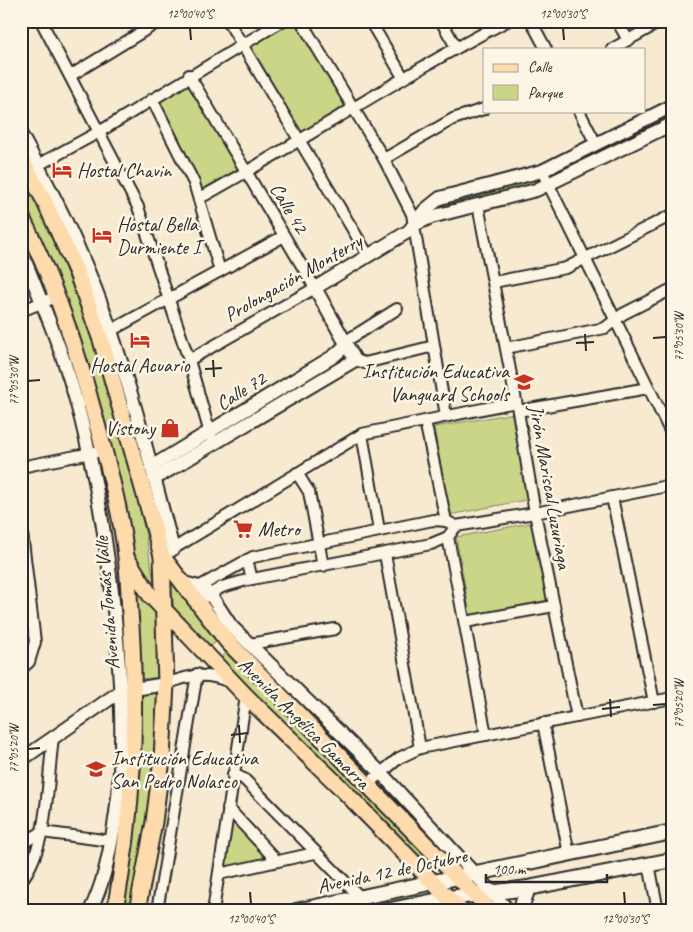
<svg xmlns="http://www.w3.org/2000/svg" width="693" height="932" font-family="Caveat,sans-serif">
<rect width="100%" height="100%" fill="#f7ead0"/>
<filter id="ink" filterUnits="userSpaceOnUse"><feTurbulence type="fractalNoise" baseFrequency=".02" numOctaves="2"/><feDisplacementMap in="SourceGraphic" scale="10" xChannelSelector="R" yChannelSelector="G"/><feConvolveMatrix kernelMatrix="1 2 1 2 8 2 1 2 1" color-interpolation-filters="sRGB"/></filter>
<g filter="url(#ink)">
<!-- green -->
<g fill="#cad588" stroke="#7a805a">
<path d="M287,21H300L349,106L300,135L247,43Z"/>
<path d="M188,78L242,170L204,192L201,191L156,99Z"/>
<path d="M672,111V120L552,177L551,173Z"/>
<path d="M21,173C86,301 130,439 154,581L139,573L122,499L56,274L21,201Z"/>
<path d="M537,178L541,184L432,211L443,201Z"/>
<path d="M515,413L531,499L449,515L434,427Z"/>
<path d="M536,522L550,600L470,615L456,537Z"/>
<path d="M21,559L30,647L21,664Z"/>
<path d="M169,570L219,640L208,648L174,609Z"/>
<path d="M134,589L159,616L160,677L144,679L140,677Z"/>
<path d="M228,650L439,864L430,871L221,659Z"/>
<path d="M142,694H158L161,698L153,802L133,911H120L139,697Z"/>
<path d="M236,821L268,854V860L224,869L231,822Z"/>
<path d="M417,892L421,900L366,911H321Z"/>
</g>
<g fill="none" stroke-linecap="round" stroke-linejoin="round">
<defs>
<g id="minor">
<path d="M41,21L138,207L189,360L211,437"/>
<path d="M228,21L368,255"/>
<path d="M301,21L384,159L412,214L446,416"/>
<path d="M370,21L403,77"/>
<path d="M441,21L456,47"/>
<path d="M531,21L546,49"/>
<path d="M617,21L628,40"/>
<path d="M612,49L662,21"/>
<path d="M70,76L160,21"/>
<path d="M152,99L194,183L220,271"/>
<path d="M579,111L596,144"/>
<path d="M384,159L453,119L484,109"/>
<path d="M38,165L99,132L282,21"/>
<path d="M542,171L672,435"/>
<path d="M200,198C303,141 402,75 507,21"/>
<path d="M478,205L518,411L535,513L577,717"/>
<path d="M494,282L566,268L672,215"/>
<path d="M21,311L58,296"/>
<path d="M110,331L284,236"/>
<path d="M346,341L397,309"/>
<path d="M506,348L605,328L623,314L672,289"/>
<path d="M189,360L315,288L189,75"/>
<path d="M355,360L365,363L434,346"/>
<path d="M518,411L648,388"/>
<path d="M425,421L446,521"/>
<path d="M362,434L379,530"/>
<path d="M21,467L96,452"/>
<path d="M297,473L309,492L323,566"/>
<path d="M612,497L654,702"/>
<path d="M21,524L35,642L29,662L21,669"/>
<path d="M448,537L486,735"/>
<path d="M173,549L362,434L516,402"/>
<path d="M385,554L420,748"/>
<path d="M247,560L252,579"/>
<path d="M195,589L253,557L433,520L446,521L456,526L535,513L672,485"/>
<path d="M205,597L222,587L247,580L431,544L448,537L456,526"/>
<path d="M465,622L554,606"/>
<path d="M250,644L335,629"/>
<path d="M166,684C189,675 207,672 230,682"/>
<path d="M543,723L569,854"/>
<path d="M233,774L244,779L361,898"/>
<path d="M369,783L399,758L420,748L672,698"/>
<path d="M228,808L276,860"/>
<path d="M21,844L42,832L111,841"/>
<path d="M649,864L658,911"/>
<path d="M219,874L315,853"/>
<path d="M21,881C49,845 47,782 53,738"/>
<path d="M157,911L197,674"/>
<path d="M213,911L246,696"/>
</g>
<g id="tertiary">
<path d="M21,135C49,185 74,235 95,288C128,371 150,463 173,549L162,556"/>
<path d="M416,224L431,217L536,190L672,124"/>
<path d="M21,251C40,298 60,345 74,393C96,470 108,548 116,628C122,696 125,764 113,832C108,860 103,885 90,911"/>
<path d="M151,467L334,356L344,347L346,341"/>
<path d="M154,479L355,360L315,288L409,231L425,210L440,198L542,171L672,106"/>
<path d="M184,583L199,587L210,594L231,626L381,773L509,911"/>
<path d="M21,760L121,691L166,684"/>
</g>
<g id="secondary">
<path d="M296,911L672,832"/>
<path d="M386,911L449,898L528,888L672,860"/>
<path d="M520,911L528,888"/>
</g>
<g id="primary">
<path d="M21,158L44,200L77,273L101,340L162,556L166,684L162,759L154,822L137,911"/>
<path d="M21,216C53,278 75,343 93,410C106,457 121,510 126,557C129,580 129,603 131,625C137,725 133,812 115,911"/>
<path d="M162,556L227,641L491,911"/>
<path d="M128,560L150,595L246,696L338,785L461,911"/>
</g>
</defs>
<!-- minor casing -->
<use href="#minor" stroke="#2b2b2b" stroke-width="14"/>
<!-- tertiary casing -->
<use href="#tertiary" stroke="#2b2b2b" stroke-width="16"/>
<!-- secondary casing -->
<use href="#secondary" stroke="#2b2b2b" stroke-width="18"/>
<!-- primary casing -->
<use href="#primary" stroke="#2b2b2b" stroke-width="19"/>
<!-- minor -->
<use href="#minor" stroke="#fcf5e5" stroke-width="10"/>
<!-- tertiary -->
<use href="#tertiary" stroke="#fcf5e5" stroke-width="12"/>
<!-- secondary -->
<use href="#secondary" stroke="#fcf5e5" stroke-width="14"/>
<!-- primary -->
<use href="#primary" stroke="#fedbac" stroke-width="15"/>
</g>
</g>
<!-- ticks -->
<path fill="none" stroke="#2b2b2b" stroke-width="2" d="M190,28L191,40M563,28L564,40M585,334L586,351M653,338L666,337M576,343L594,342M213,360L214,377M205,369L222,368M28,381L40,380M610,699L611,717M653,705L666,704M602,709L620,707M239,725L240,743M231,735L248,733M28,749L40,748M250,892L251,904M624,892L625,904"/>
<!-- icons -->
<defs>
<symbol id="hotel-bare" viewBox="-9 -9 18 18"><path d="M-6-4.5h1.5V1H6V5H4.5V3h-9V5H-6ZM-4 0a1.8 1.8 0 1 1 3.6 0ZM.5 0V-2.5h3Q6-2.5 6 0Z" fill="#c8321e" stroke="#fcf5e5" stroke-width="2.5" paint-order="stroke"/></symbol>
<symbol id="school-bare" viewBox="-9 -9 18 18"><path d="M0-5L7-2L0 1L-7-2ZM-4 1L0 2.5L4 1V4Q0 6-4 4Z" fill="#c8321e" stroke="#fcf5e5" stroke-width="2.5" paint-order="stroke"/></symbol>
<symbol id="shop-bare" viewBox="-9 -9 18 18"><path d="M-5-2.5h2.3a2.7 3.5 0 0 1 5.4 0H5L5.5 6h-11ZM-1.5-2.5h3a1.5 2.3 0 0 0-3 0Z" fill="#c8321e" stroke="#fcf5e5" stroke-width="2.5" paint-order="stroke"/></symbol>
<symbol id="supermarket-bare" viewBox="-9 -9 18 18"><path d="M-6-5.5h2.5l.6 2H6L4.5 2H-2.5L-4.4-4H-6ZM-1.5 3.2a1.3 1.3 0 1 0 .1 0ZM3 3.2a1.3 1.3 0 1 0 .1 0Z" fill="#c8321e" stroke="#fcf5e5" stroke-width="2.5" paint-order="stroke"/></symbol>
</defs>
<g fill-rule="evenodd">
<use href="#hotel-bare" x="48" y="156" width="28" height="28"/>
<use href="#hotel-bare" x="88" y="221" width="28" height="28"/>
<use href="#hotel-bare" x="126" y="326" width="28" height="28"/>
<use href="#school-bare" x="510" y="368" width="28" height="28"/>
<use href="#shop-bare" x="156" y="414" width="28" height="28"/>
<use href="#supermarket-bare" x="229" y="515" width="28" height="28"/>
<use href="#school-bare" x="82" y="755" width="28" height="28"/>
</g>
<g text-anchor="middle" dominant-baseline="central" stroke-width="5" stroke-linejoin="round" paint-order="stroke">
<!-- poi labels -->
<g font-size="20" fill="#2b2b2b" stroke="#fcf5e5" text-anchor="start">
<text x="77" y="170">Hostal Chavin</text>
<text x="117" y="224">Hostal Bella<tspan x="117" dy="23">Durmiente I</tspan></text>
<text x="140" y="365" text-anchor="middle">Hostal Acuario</text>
<text x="509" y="371" text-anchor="end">Institución Educativa<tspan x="509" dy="23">Vanguard Schools</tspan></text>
<text x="155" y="428" text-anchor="end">Vistony</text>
<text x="258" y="529">Metro</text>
<text x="111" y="758">Institución Educativa<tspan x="111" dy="23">San Pedro Nolasco</tspan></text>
</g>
<!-- street labels -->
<g font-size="20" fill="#2b2b2b" stroke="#fcf5e5">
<text transform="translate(289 208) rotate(59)">Calle 42</text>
<text transform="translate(293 278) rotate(-30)">Prolongación Monterry</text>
<text transform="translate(241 391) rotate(-32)">Calle 72</text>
<text transform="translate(550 487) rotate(80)">Jirón Mariscal Luzuriaga</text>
<text transform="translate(107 603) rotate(-95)">Avenida Tomás Valle</text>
<text transform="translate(304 723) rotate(45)">Avenida Angélica Gamarra</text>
<text transform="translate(392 871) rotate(-12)">Avenida 12 de Octubre</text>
</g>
</g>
<!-- margin -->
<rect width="693" height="932" fill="none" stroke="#fcf5e5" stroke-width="55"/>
<!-- legend -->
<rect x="483" y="48" width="162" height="65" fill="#fcf5e5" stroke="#a8a49b"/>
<rect x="493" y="64" width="25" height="8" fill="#fedbac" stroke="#a8a49b"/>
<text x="528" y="72" font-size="15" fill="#2b2b2b">Calle</text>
<rect x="493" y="85" width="25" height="15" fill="#cad588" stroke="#a8a49b"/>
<text x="528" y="98" font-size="15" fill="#2b2b2b">Parque</text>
<!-- scale -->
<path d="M486 874v8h121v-8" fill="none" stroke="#2b2b2b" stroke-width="2.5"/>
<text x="493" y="874" font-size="15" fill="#2b2b2b" stroke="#fcf5e5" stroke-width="4" paint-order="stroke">100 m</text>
<rect x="28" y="28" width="638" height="876" fill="none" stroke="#2b2b2b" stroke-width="2"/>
<g font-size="12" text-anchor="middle" fill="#2b2b2b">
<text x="190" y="18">12°00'40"S</text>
<text x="563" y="18">12°00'30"S</text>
<text transform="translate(679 337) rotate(-90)" y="4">77°05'30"W</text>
<text transform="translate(14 381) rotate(-90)" y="4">77°05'30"W</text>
<text transform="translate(679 704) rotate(-90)" y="4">77°05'20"W</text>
<text transform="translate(14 749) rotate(-90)" y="4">77°05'20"W</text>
<text x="251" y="923">12°00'40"S</text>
<text x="625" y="923">12°00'30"S</text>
</g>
</svg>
